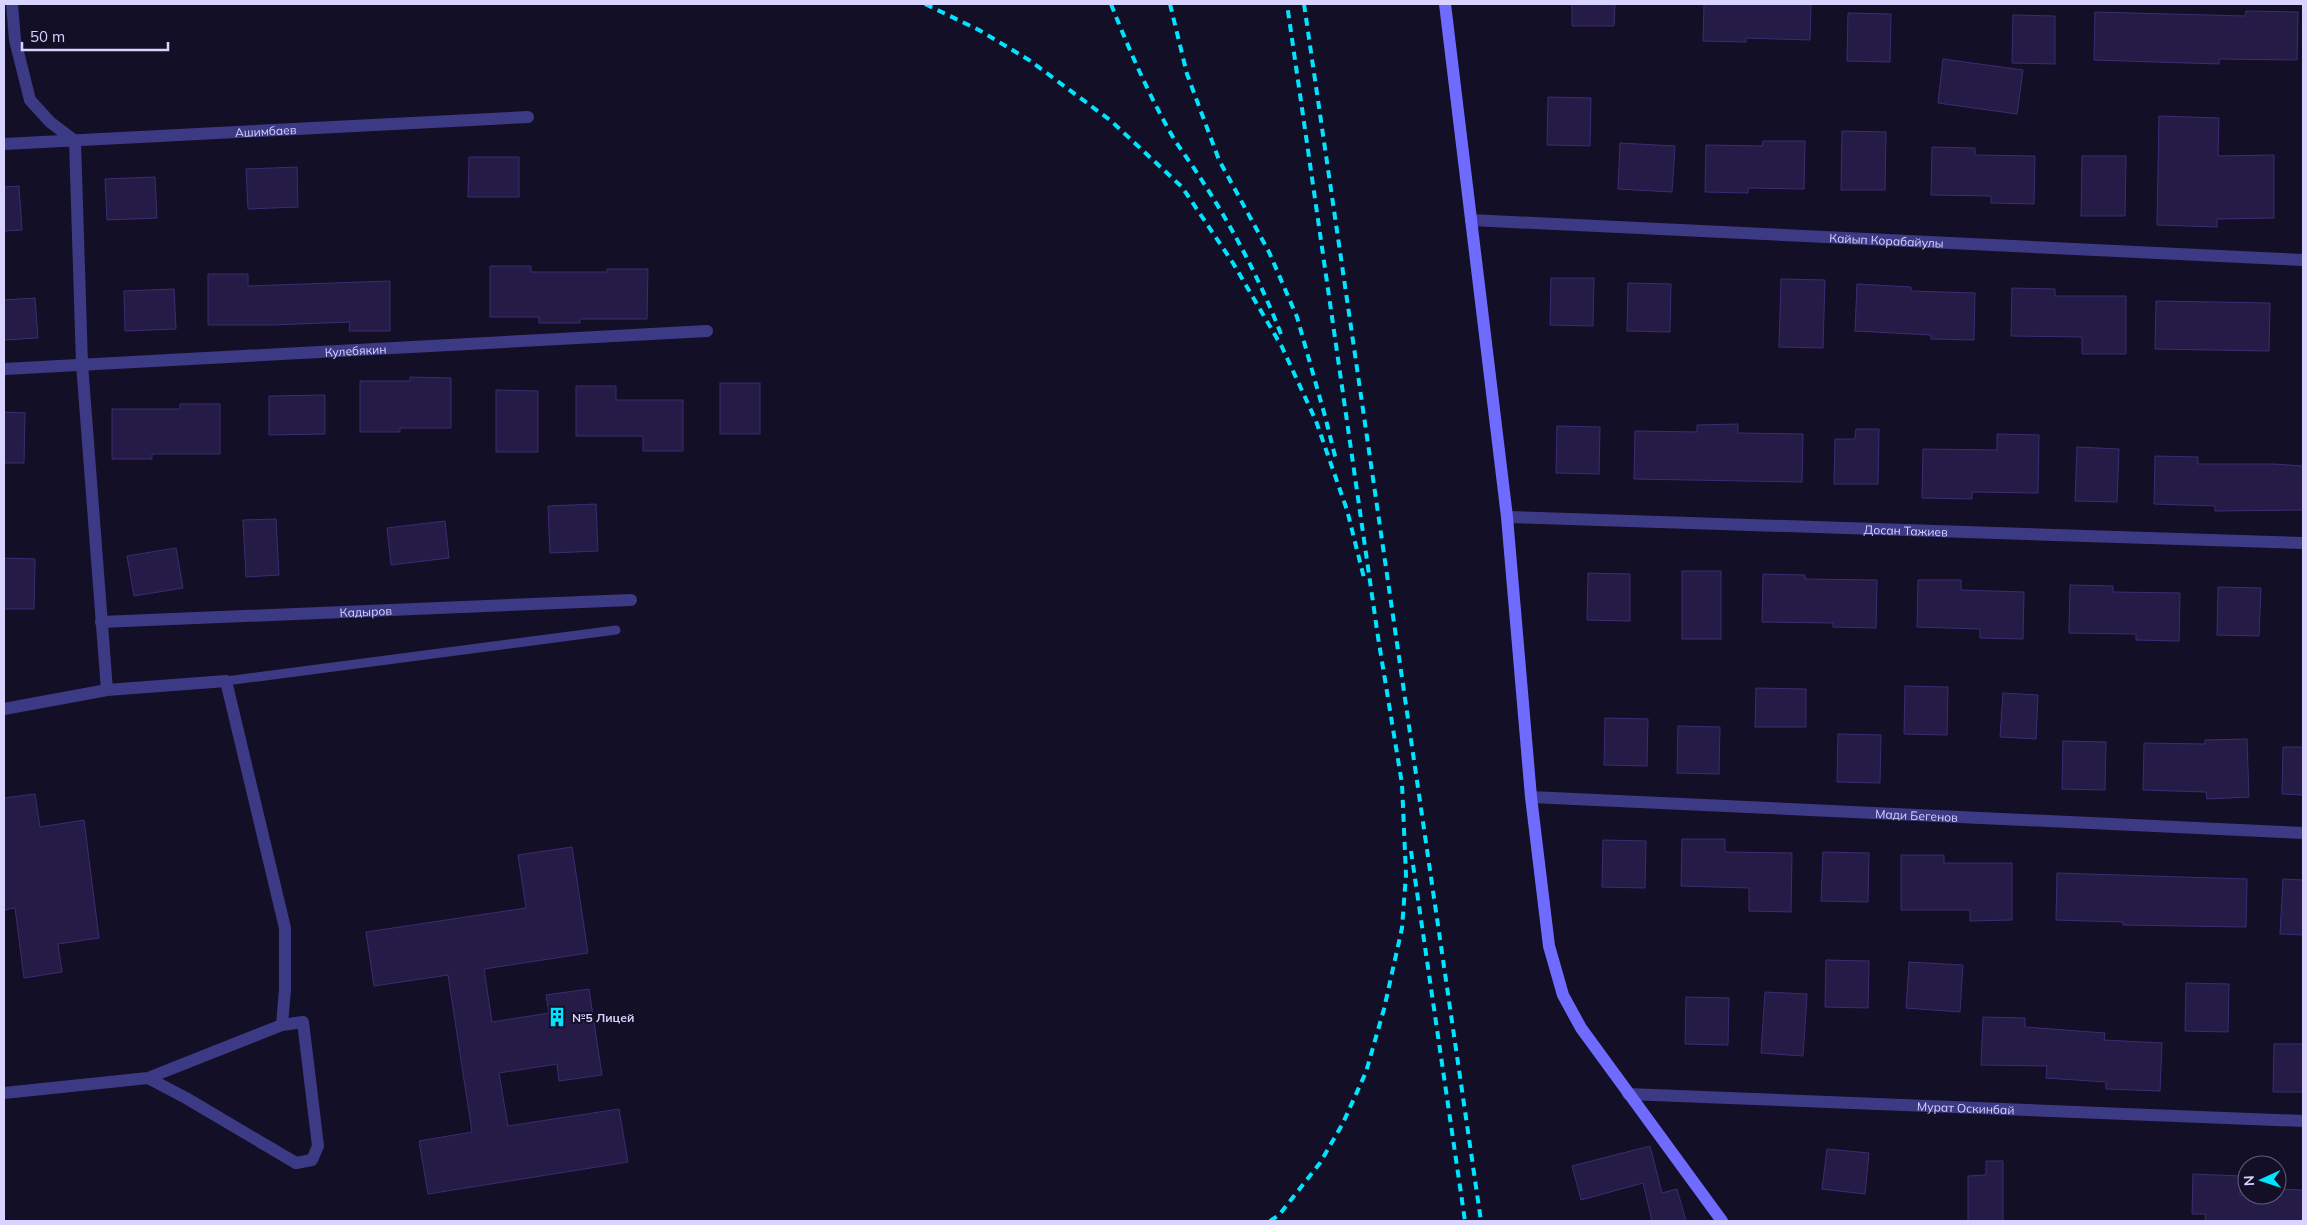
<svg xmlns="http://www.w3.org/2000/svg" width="2307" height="1225" font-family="Mulish,sans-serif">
<rect width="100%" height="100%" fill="#130f26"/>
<!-- building -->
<g fill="#241b47" stroke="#3b2d73">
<path d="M1572,4H1615L1614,26H1572Z"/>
<path d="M1704,4H1811L1810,40L1746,38V42L1703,41Z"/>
<path d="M2246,11L2298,12L2297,60L2219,59V64L2094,60L2095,12L2245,16Z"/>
<path d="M1848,13L1891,14L1890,62L1847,61Z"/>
<path d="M2013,15L2055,16V64L2012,63Z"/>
<path d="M1943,59L2023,70L2017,114L1938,103Z"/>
<path d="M1548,97L1591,98L1590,146L1547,145Z"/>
<path d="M2159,116L2219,118L2218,156L2274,155V218L2217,219V227L2157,225Z"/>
<path d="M1842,131L1886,132L1885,190H1841Z"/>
<path d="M1763,141H1805L1804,189L1748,188V193L1705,192L1706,145L1762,146Z"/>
<path d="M1620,143L1675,146L1672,192L1618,189Z"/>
<path d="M1932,147L1975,148V155L2035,156L2034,204L1991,203V196L1931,195Z"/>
<path d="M2082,156H2126L2125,216H2081Z"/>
<path d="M469,157H519V197H468Z"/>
<path d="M297,167L298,207L248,209L246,169Z"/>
<path d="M155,177L157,218L107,220L105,179Z"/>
<path d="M19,186L22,230L4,231V187Z"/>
<path d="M490,266H531V272H607V269H648L647,319H580V323H539V317H490Z"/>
<path d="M208,274H248V286L390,281V331H349L350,322L272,325H208Z"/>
<path d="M1551,278H1594L1593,326L1550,325Z"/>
<path d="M1781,279L1825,280L1823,348L1779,347Z"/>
<path d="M1628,283L1671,284L1670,332L1627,331Z"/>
<path d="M1857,284L1911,287V291L1975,293L1974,340L1931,339V335L1855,331Z"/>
<path d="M2012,288L2055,289V296H2126V354H2082V337L2011,336Z"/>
<path d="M174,289L176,329L125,331L124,291Z"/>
<path d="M35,298L38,338L4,340V300Z"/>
<path d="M2156,301L2270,303L2269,351L2155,349Z"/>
<path d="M410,377L451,378V428H400V432H360V381H410Z"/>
<rect x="720" y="383" width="40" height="51"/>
<path d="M576,386H616V400H683V451H643V436H576Z"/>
<path d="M496,390L538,391V452H496Z"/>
<path d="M325,395V434L269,435V396Z"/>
<path d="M180,404H220V454H152V459H112V409H180Z"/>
<path d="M4,412L25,413L24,463H4Z"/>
<path d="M1738,424V433L1803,434L1802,482L1634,479L1635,431L1697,432V425Z"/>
<path d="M1557,426L1600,427L1599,474L1556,473Z"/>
<path d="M1856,429H1879L1878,484H1834L1835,439H1855Z"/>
<path d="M1997,434L2039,435L2038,493L1972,492V499L1922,498L1923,449L1997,450Z"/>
<path d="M2077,447L2119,449L2117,502L2075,501Z"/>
<path d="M2155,456L2198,457V464H2274L2303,466V510L2215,511V506L2154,504Z"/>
<path d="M596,504L598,551L550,553L548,506Z"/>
<path d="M276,519L279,575L246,577L243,520Z"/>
<path d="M445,521L449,558L391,565L387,528Z"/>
<path d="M176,548L183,588L134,596L127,556Z"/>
<path d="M4,558L35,559L34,609H4Z"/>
<rect x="1682" y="571" width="39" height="68"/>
<path d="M1588,573L1630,574V621L1587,620Z"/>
<path d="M1763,574L1805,575V579L1877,580L1876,628L1833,627V623L1762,622Z"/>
<path d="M1918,580H1961V590L2024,592L2023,639L1980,638V629L1917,627Z"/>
<path d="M2070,585L2113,586V592L2180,593L2179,641L2136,640V634L2069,633Z"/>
<path d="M2218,587L2261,588L2259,636L2217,635Z"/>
<path d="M1905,686L1948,687L1947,735L1904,734Z"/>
<path d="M1756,688L1806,689V727H1755Z"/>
<path d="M2003,693L2038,695L2036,739L2000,737Z"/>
<path d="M1605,718L1648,719L1647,766L1604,765Z"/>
<path d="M1678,726L1720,727L1719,774L1677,773Z"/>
<path d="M1838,734L1881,735L1880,783L1837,782Z"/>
<path d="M2247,739L2249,797L2207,799L2206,792L2143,790L2144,743L2205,744V740Z"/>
<path d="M2063,741L2106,742L2105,790L2062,789Z"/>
<path d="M2283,747H2303V795L2282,794Z"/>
<path d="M35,794L40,827L84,820L99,938L58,944L62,972L24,978L15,908L4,910V798Z"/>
<path d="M1682,839H1725V852L1792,853L1791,912L1749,911V888L1681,886Z"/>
<path d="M1603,840L1646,841L1645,888L1602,887Z"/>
<path d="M572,847L588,953L484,969L492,1022L549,1013L546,995L589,989L602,1075L559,1081L557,1064L499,1073L508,1126L619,1109L628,1162L428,1194L419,1141L472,1132L448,975L374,986L366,932L526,908L518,855Z"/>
<path d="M1823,852L1869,853L1868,902L1821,901Z"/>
<path d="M1901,855H1944V863H2012V920L1970,921V910H1901Z"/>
<path d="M2057,873L2247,879L2246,927L2123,925V922L2056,920Z"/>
<path d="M2283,879L2303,880V935L2280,934Z"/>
<path d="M1826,960L1869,961L1868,1008L1825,1007Z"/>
<path d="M1909,962L1963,965L1960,1012L1906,1008Z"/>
<path d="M2186,983L2229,984L2228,1032L2185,1031Z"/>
<path d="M1765,992L1807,994L1803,1056L1761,1053Z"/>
<path d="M1686,997L1729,998L1728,1045L1685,1044Z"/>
<path d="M1983,1017L2025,1018V1027L2105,1033L2104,1040L2162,1043L2160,1091L2106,1089V1082L2046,1078L2047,1066L1981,1065Z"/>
<path d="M2274,1044H2303V1092H2273Z"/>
<path d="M1650,1146L1662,1193L1677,1189L1686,1221H1652L1643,1183L1581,1200L1572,1166Z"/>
<path d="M1827,1149L1869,1153L1865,1194L1822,1189Z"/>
<path d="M1986,1161H2003V1221H1968V1176L1986,1175Z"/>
<path d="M2193,1174L2241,1176L2240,1195H2277V1189L2303,1190V1221H2205L2206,1214H2192Z"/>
</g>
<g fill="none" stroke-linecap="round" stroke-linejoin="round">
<!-- lane -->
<path stroke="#3d3a85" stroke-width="9" d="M226,681L616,630"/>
<!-- street -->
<g stroke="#3d3a85" stroke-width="12">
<path d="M12,4L15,40L30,100L50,122L75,141L82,364L107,690"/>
<path id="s1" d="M4,144L528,117"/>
<path id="s2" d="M1471,220L2303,260"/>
<path id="s3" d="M4,369L707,331"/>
<path id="s4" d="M1507,517L2303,543"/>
<path id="s5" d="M101,622L631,600"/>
<path d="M4,709L107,690L226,681L285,928V989L282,1025"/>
<path id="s6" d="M1531,797L2303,833"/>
<path d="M4,1093L148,1078L282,1025L303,1022L318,1146L312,1160L296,1163L186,1098L148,1078"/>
<path id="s7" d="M1628,1094L2303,1121"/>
</g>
<!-- secondary -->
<path stroke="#6f6bff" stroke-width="12" d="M1445,4L1507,517L1531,797L1549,946L1563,995L1581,1028L1722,1221"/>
<!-- rail -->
<g stroke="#00e5ff" stroke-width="4" stroke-dasharray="8 6" stroke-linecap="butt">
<path d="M925,4L979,30L1029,60L1110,120L1182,187L1233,263L1282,347L1316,421L1347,510L1364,578"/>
<path d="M1111,4C1128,47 1147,91 1170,132C1179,148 1191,163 1201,179C1233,228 1260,280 1281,334"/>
<path d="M1170,4L1187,74L1219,160L1269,252L1297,317L1325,416L1336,460"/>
<path d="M1304,4L1481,1221"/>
<path d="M1411,851L1465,1221"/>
<path d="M1270,1221L1279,1215L1320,1163L1343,1123L1366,1072L1384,1009L1402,928L1406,875L1402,784L1378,637L1287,4"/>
</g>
</g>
<!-- icons -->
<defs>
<symbol id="building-bare" viewBox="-9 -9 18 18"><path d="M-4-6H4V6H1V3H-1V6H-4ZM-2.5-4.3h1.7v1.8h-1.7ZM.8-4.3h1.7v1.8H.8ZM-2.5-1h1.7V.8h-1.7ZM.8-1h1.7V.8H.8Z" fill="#00e5ff" stroke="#130f26" stroke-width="2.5" paint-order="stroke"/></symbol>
</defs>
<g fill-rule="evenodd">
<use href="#building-bare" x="543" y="1003" width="28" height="28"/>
</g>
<g text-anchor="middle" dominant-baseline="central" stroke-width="4" stroke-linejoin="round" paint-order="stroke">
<!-- street labels -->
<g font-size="12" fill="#d9d4ff" stroke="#130f26">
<text stroke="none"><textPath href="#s1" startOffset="262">Ашимбаев</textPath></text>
<text stroke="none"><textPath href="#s2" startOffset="416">Кайып Корабайулы</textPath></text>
<text stroke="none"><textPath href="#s3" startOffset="352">Кулебякин</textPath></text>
<text stroke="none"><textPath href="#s4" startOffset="399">Досан Тажиев</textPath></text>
<text stroke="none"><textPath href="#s5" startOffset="265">Кадыров</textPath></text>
<text stroke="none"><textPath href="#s6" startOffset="386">Мади Бегенов</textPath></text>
<text stroke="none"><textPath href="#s7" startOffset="338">Мурат Оскинбай</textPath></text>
</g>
<!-- poi labels -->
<g font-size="12" font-weight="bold" fill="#d9d4ff" stroke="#130f26" text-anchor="start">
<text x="572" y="1017">№5 Лицей</text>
</g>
</g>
<!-- border -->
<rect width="2307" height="1225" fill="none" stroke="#d9d4ff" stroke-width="10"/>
<!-- north arrow -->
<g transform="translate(2262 1180) rotate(267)"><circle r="24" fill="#130f26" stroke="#625e7d"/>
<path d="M0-4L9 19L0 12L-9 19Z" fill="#00e5ff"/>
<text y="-8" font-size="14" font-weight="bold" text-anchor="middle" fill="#d9d4ff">N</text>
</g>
<!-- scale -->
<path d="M22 42v8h146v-8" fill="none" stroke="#d9d4ff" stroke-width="2.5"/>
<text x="30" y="42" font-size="15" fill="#d9d4ff" stroke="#130f26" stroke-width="4" paint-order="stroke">50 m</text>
</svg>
